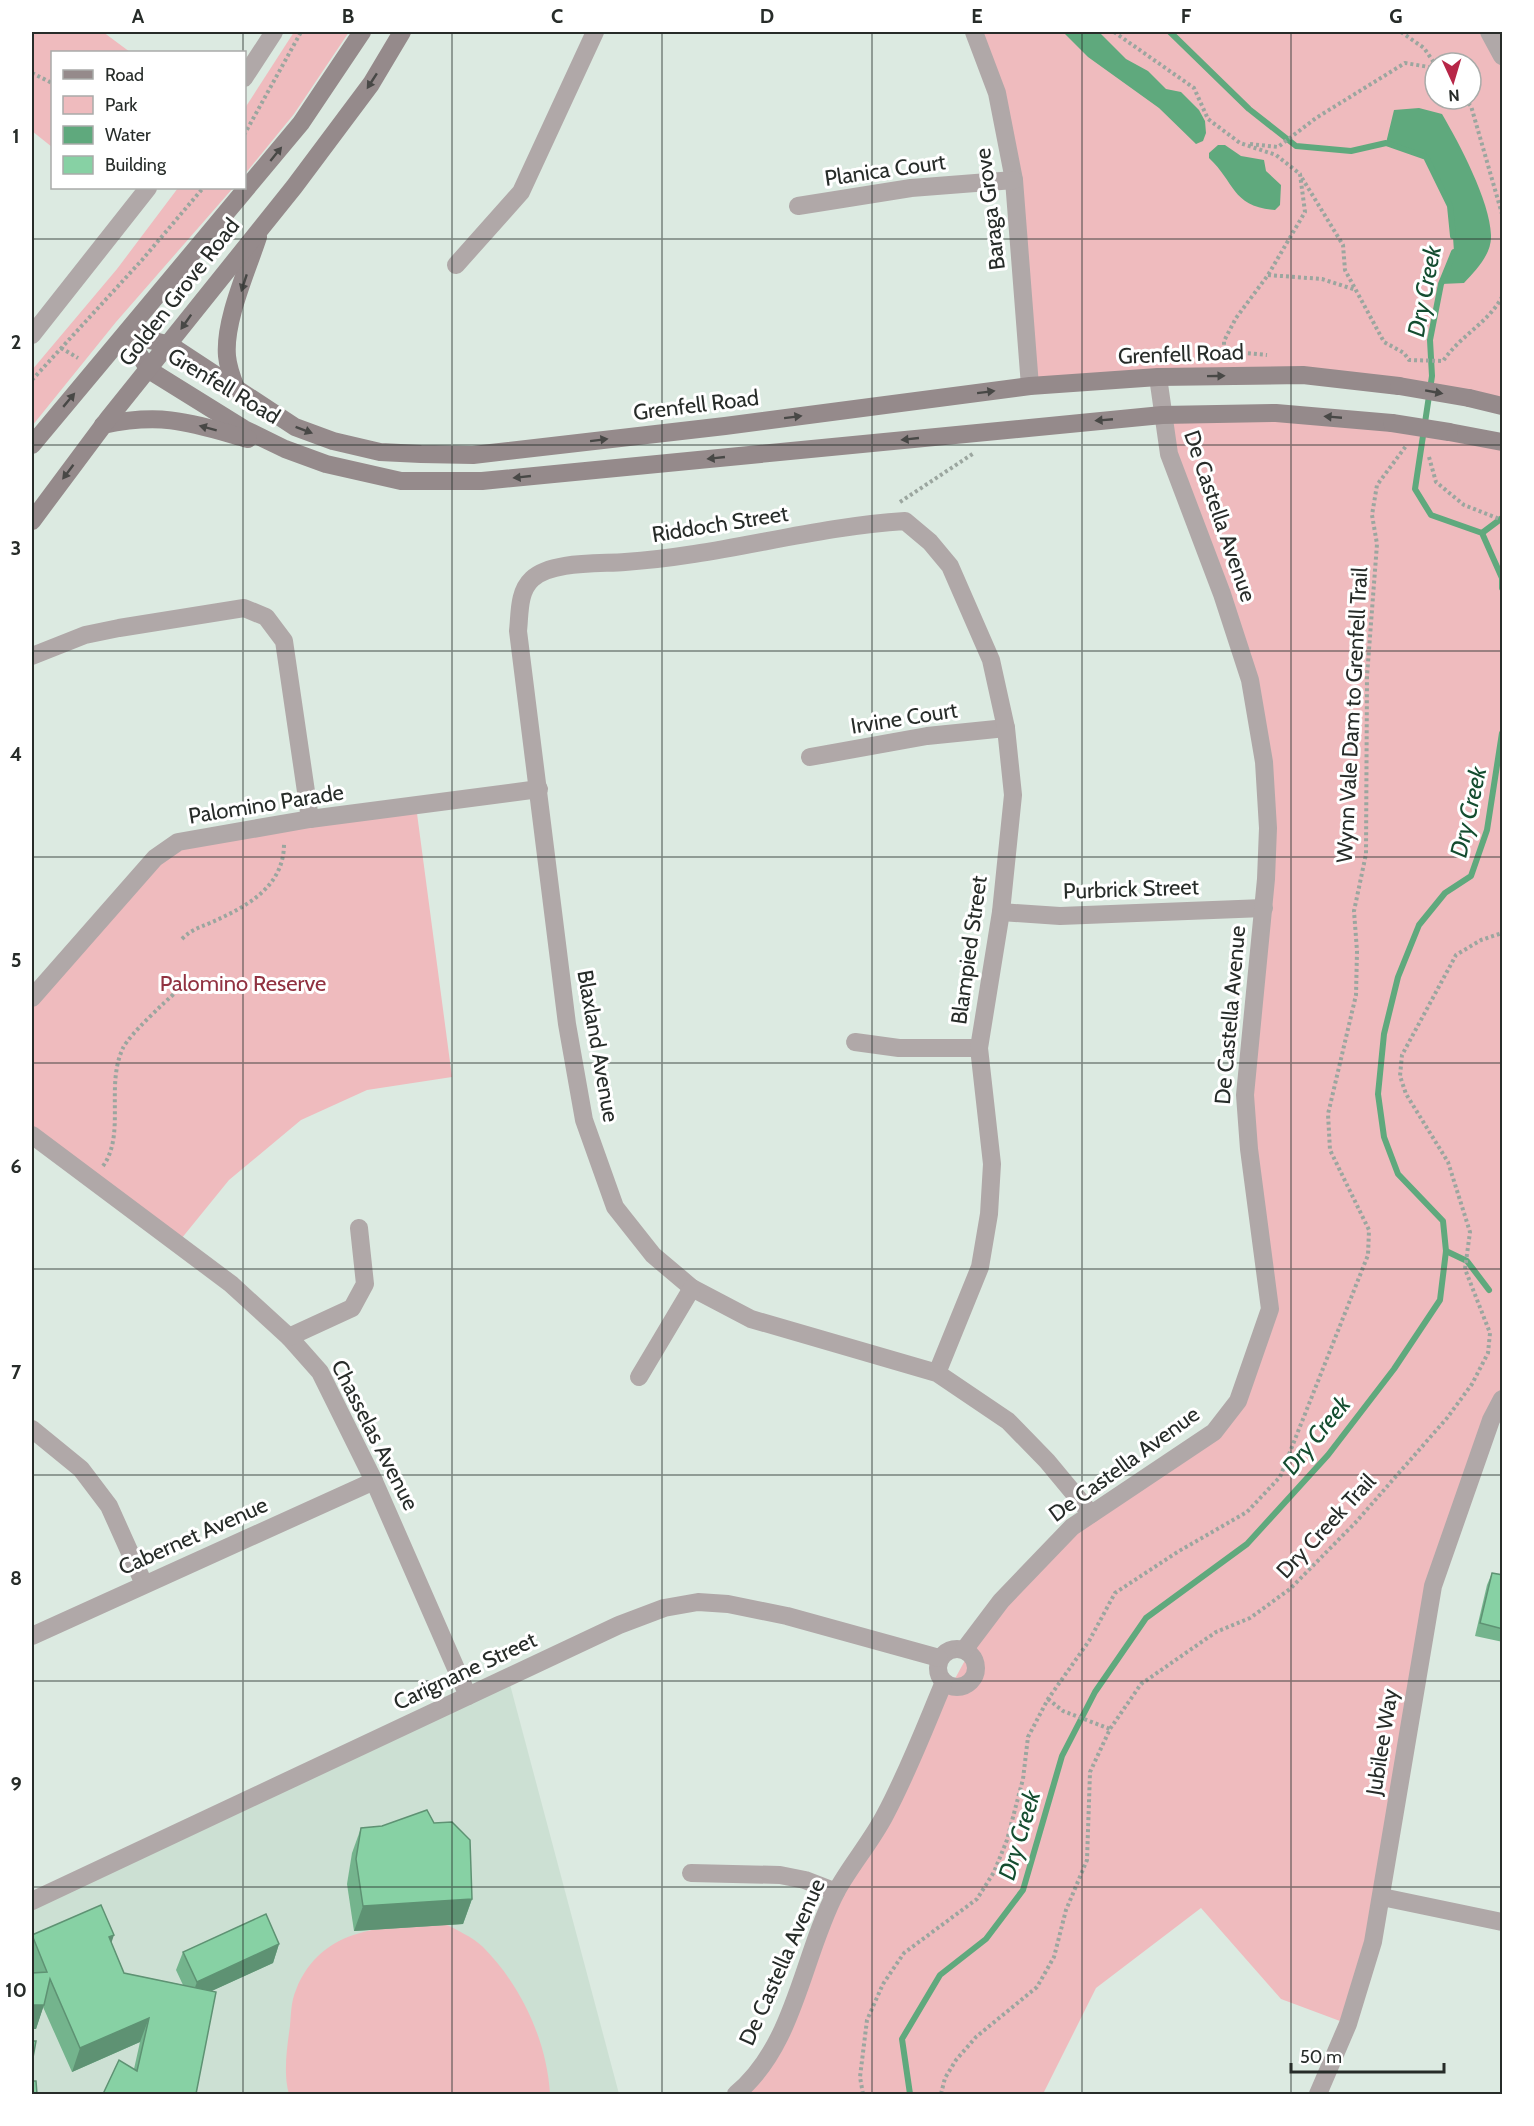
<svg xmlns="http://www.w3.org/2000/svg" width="1534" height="2126" font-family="Cabin,sans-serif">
<rect width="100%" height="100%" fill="#dceae1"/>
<!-- built -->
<path fill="#cce0d3" d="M508,1677L619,2094H32V1901Z"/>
<!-- green -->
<g fill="#efbbbe" fill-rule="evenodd">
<path d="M32,32H103L130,52H52V147L32,131Z"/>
<path d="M294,32H349L294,114L245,174V108Z"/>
<path d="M974,32H1489L1502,56V407L1372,383L1030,386L1014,180ZM1435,63H1471V99H1435Z"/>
<path d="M178,188H233L116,322L32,426V370L117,269Z"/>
<path d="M1229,411L1502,443V1400L1433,1586L1401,1771L1348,2024L1281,1999L1201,1908L1096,1988L1043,2094H736L748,2085L915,1752L969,1653L1072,1527L1214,1432L1251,1368L1270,1309L1248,1138L1267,816L1250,680L1162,415Z"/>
<path d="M416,806L452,1077L367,1090L301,1120L229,1180L177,1244L32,1135V998L178,842Z"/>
<path d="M444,1923C456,1930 473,1937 483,1947C521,1985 547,2041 550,2094H289C283,2074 287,2047 290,2026C291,2015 291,2001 296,1990C322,1925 385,1927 444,1923Z"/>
</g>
<!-- water -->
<g fill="#5fa97d">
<path d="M1063,32H1099L1126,59L1148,71L1166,89L1181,92L1199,110L1205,121L1206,133L1203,141L1196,144L1159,108L1088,57Z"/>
<path d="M1419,108L1442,114C1459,143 1490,201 1491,235C1492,254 1476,270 1464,283L1441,284L1454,252L1451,206L1426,157L1386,143L1394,110Z"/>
<path d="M1218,145H1225L1241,156L1264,160L1266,171L1281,185L1280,205L1275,210C1232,207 1235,182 1209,158V153Z"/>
</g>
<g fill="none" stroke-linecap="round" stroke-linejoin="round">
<!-- stream -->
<g stroke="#5fa97d" stroke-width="6">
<path d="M1170,32L1249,109L1296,146L1351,151L1386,143L1426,157L1450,206L1453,236"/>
<path d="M1454,252L1441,284L1430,340L1432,376L1415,489L1431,515L1482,533L1502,578V588"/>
<path d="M1482,533L1502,518"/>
<path d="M1446,1251L1467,1261L1489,1290"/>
<path d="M910,2094L902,2039L940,1975L986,1939L1023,1890L1062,1756L1095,1692L1146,1618L1247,1544L1328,1455L1394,1369L1440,1300L1446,1251L1443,1221L1398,1174L1384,1137L1378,1094L1384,1034L1398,977L1419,925L1445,893L1471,876L1487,830L1502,733"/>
</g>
<!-- path -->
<g stroke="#9ba69f" stroke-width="4" stroke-dasharray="3 3" stroke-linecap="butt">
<path d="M1114,32L1194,88L1208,119L1240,143L1276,155L1300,174L1305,212L1268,275L1236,318L1224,341V357"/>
<path d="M1401,32L1424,48L1435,64"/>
<path d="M32,73L52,83"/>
<path d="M1464,99L1471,106L1502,214"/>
<path d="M244,135L301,32"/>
<path d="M1250,144L1278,147L1316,118L1405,63L1435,68"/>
<path d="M1302,178L1343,245L1345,270L1384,342L1404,353L1409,360L1443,361C1460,336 1488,323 1502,297"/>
<path d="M1268,275L1322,279L1356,290"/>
<path d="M61,348L78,358"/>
<path d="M1224,351L1267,355"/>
<path d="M32,380L142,260L203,188"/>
<path d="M1429,457L1436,482L1464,505L1502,520"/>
<path d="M900,502L974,453"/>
<path d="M182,939C191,930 198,928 210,923C246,907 285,887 284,842"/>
<path d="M103,1166C126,1134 105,1086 123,1048C129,1035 165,1002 177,991"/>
<path d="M1048,1699L1063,1711L1110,1729"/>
<path d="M863,2094L860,2077L867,2020L883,1984L904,1953L977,1899L994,1872L1007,1840L1023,1779L1028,1737L1048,1699L1089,1641L1115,1593L1179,1551L1247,1512L1280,1477L1368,1255L1369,1230L1330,1150L1328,1114L1356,995L1357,951L1354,911L1366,854L1367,676L1377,544L1372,515L1377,485L1406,446"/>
<path d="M941,2094L945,2078L956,2060L976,2037L1037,1987L1054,1957L1066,1910L1087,1860L1090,1772L1110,1729L1141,1684L1216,1632L1250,1618L1290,1589L1356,1522L1447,1418L1472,1384L1488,1353L1490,1333L1465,1269L1470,1232L1448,1162L1406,1094L1400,1076L1402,1055L1456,955L1481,940L1502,933"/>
</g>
<!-- minor -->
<g stroke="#b0a8a8" stroke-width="18">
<path d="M974,32L997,93L1014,180L1030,386"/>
<path d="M1489,32L1502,56"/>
<path d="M244,78L274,32"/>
<path d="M798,206L911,188L1014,180"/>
<path d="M456,265L521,192L595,32"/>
<path d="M32,335L148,188"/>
<path d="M32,656L85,635L119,628L244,608L266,617L284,641L310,819"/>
<path d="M810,757L927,736L1006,728"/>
<path d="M1001,912L1060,916L1264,908"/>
<path d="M32,998L155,858L178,842L310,819L539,789"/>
<path d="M855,1042L899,1048H979"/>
<path d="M32,1135L231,1284L289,1337L320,1372L374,1481L468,1696"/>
<path d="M289,1337L352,1308L365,1284L359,1228"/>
<path d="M937,1373L980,1267L989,1214L992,1164L979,1048L1001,912L1013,795L1006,728L991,660L950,566L930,542L905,521C810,527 719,556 625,562C599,564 551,561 532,579C518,592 520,614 518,631L567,1024L584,1120L615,1207L653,1255L692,1288L751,1319L937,1373L1008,1421L1047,1461L1091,1514"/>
<path d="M639,1377L692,1288"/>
<path d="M32,1429L81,1469L109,1506L144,1584"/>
<path d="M32,1636L374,1481"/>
<circle cx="957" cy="1668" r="19"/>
<path d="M964,1650L1001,1601L1072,1527L1214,1432L1238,1401L1270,1309L1249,1149L1245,1095L1266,879L1268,828L1264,762L1250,680L1222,594L1169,454L1158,377"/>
<path d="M691,1873L780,1875L805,1880L836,1892"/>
<path d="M1382,1897L1502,1922"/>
<path d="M32,1901L619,1625L664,1608L698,1602L728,1604L787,1616L939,1658"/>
<path d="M736,2094C795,2045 802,1957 836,1892C850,1866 871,1842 885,1815C908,1772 925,1727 944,1682"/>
</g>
<!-- tertiary -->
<path stroke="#b0a8a8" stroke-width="18" d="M1318,2094L1348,2024L1373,1942L1433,1586L1491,1420L1502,1399"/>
<!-- secondary -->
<g stroke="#958a8b" stroke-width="18">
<path d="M126,334L149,370L244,429L285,449L326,464L401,481H482L1162,415L1276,413L1392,423"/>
<path d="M126,334L170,345L295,427L333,441L380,452L421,454L473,455L725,426L1030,386L1158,377L1303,375L1399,386"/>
<path d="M236,388C232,378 228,367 227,356C224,321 247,271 258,237"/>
<path d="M1469,398L1502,406"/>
<path d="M103,425C164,412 191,423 248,439"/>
<path d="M1449,432L1502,442"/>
<path d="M32,445L301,123L362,32"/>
<path d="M32,521L108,419L294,187L371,84L402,32"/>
</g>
<!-- secondary-bridge -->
<g stroke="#958a8b" stroke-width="18">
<path d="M1399,386L1469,398"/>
<path d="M1392,423L1449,432"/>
</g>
</g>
<!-- wall -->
<g fill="#74b48d">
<path d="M1492,1573L1503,1575V1642L1475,1636L1487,1585Z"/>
<path d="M434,1823L472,1899L463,1924L354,1931L347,1884L352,1853L361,1828Z"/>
<path d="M32,1935L111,1943L124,1973L183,1985L176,1970L183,1952L279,1944L273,1963L211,1991L196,2094H103L134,2069L140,2042L72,2072L43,2007L36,2029H32Z"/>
</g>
<!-- shaded-wall -->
<g fill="#5e9273">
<path d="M472,1899L463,1924L354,1931L363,1906Z"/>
<path d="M114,1935L106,1959L109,1937Z"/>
<path d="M279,1944L273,1963L190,2001L197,1982Z"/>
<path d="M32,2005H44L36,2029H32Z"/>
<path d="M149,2018L140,2042L72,2072L80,2048Z"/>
</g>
<!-- building -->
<g fill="#87d1a4" stroke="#5e9273" stroke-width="1.5">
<path d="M1492,1573L1503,1575V1629L1480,1623Z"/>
<path d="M427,1810L434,1823L452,1822L470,1840L472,1899L363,1906L356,1859L361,1828L382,1826Z"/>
<path d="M101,1905L114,1935L109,1937L124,1973L216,1992L196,2094H103L119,2060L137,2071L149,2018L80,2048L50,1979L44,2005H32V1973L47,1972L32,1935Z"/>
<path d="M266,1914L279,1944L197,1982L183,1952Z"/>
<path d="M32,2041H36L32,2063Z"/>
<path d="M32,2081H36L37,2094H32Z"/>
</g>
<!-- one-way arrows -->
<defs><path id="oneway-solid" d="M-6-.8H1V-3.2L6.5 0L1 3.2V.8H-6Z" transform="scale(1.5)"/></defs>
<g fill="#484846">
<use href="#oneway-solid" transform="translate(372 81) rotate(123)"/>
<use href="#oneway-solid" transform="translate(276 154) rotate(-51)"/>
<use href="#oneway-solid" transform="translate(244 283) rotate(108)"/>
<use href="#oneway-solid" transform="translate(186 322) rotate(125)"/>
<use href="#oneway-solid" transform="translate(1216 376) rotate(-1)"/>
<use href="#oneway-solid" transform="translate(986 392) rotate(-7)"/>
<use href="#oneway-solid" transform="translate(1434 392) rotate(10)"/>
<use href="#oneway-solid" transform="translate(69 400) rotate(-50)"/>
<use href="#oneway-solid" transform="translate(793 417) rotate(-7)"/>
<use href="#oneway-solid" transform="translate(1333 417) rotate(-175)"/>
<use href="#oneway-solid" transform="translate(1104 420) rotate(175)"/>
<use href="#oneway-solid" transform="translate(208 428) rotate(-165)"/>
<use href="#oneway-solid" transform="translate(304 430) rotate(21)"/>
<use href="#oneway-solid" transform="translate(910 439) rotate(174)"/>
<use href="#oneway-solid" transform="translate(599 440) rotate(-7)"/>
<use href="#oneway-solid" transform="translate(716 458) rotate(174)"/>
<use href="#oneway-solid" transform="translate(68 472) rotate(127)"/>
<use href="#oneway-solid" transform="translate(522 477) rotate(174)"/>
</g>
<!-- grid -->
<path fill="none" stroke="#272c29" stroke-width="1.5" stroke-opacity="0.55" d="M243,32V52M452,32V2094M662,32V2094M872,32V2094M1082,32V2094M1291,32V2094M243,188V2094M32,239H1502M32,445H1502M32,651H1502M32,857H1502M32,1063H1502M32,1269H1502M32,1475H1502M32,1681H1502M32,1887H1502"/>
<g text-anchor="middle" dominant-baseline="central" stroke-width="6" stroke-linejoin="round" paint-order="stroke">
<!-- street labels -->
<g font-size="22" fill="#272c29" stroke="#fff">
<text transform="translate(885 170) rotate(-8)">Planica Court</text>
<text transform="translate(990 209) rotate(-97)">Baraga Grove</text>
<text transform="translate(179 292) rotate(-52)">Golden Grove Road</text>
<text transform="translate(1181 354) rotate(-2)">Grenfell Road</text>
<text transform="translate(224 386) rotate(31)">Grenfell Road</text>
<text transform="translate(696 405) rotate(-7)">Grenfell Road</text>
<text transform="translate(1220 516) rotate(71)">De Castella Avenue</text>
<text transform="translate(720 524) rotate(-9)">Riddoch Street</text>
<text transform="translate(1352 715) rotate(-87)">Wynn Vale Dam to Grenfell Trail</text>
<text transform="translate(904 718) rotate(-9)">Irvine Court</text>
<text transform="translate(266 804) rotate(-9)">Palomino Parade</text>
<text transform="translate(1131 889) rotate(-2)">Purbrick Street</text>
<text transform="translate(969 950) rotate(-82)">Blampied Street</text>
<text transform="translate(1230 1015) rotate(-85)">De Castella Avenue</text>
<text transform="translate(598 1046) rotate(80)">Blaxland Avenue</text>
<text transform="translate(375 1435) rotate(63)">Chasselas Avenue</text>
<text transform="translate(1124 1464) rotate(-36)">De Castella Avenue</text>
<text transform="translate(1326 1526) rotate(-47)">Dry Creek Trail</text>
<text transform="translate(193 1536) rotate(-24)">Cabernet Avenue</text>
<text transform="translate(465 1671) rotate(-25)">Carignane Street</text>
<text transform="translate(1382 1742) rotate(-81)">Jubilee Way</text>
<text transform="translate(782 1962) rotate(-66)">De Castella Avenue</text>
</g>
<!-- park labels -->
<g font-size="22" fill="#913241" stroke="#fff">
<text x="243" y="983">Palomino Reserve</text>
</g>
<!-- water labels -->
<g font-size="24" font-style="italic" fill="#144d30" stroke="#fff">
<text transform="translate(1424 291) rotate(-79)">Dry Creek</text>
<text transform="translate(1468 812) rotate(-77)">Dry Creek</text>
<text transform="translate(1316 1435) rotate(-51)">Dry Creek</text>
<text transform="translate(1019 1835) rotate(-73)">Dry Creek</text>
</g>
</g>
<!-- border -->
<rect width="1534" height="2126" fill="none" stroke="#ffffff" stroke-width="66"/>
<!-- legend -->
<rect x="51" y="51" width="195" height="138" fill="#ffffff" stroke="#a9aba9" stroke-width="1.5"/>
<rect x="63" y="70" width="30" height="9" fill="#958a8b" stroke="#a9aba9" stroke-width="1.5"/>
<text x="105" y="81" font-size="18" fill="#272c29">Road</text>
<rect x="63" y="96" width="30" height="18" fill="#efbbbe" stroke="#a9aba9" stroke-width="1.5"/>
<text x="105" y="111" font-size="18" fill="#272c29">Park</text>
<rect x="63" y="126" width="30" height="18" fill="#5fa97d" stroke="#a9aba9" stroke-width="1.5"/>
<text x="105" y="141" font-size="18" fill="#272c29">Water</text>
<rect x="63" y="156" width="30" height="18" fill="#87d1a4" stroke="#a9aba9" stroke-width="1.5"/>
<text x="105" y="171" font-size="18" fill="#272c29">Building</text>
<!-- north arrow -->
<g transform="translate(1453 81) rotate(176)"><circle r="28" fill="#ffffff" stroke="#a9aba9" stroke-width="1.5"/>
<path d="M0-4.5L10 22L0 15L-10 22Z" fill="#b72647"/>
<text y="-9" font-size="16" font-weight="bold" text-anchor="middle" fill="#272c29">N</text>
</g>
<!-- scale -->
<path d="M1291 2063v9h153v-9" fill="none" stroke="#272c29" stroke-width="3"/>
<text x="1300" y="2063" font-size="18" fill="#272c29" stroke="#ffffff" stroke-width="4.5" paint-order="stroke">50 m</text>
<rect x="33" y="33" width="1468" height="2060" fill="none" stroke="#272c29" stroke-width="2"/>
<g font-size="20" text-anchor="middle" font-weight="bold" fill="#272c29">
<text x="138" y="23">A</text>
<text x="348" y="23">B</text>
<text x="557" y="23">C</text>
<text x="767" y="23">D</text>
<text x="977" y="23">E</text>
<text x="1186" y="23">F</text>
<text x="1396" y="23">G</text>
<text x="16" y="143">1</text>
<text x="16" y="349">2</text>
<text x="16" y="555">3</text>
<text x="16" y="761">4</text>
<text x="16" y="967">5</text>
<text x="16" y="1173">6</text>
<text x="16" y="1379">7</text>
<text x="16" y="1585">8</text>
<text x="16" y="1791">9</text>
<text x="16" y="1997">10</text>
</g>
</svg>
